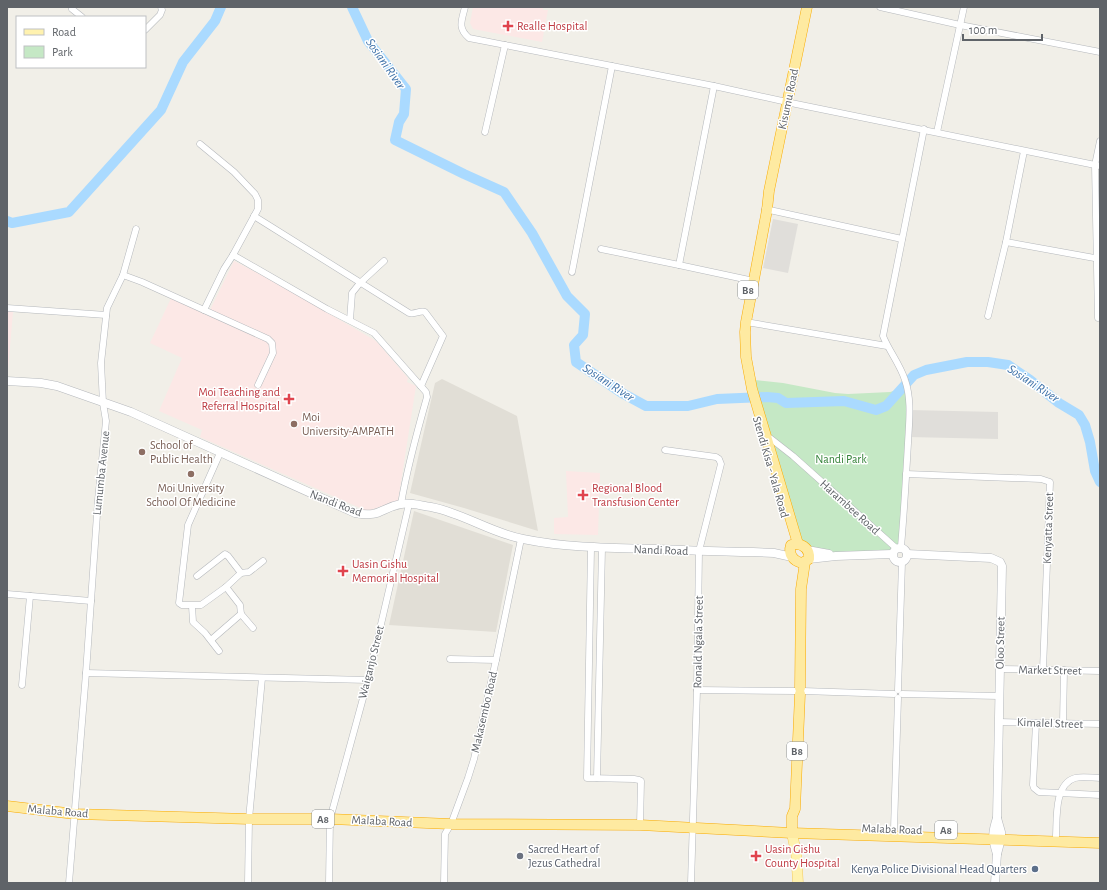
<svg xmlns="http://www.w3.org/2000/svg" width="1107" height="890" font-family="'Alegreya Sans',sans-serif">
<rect width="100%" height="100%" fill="#f1efe8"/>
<!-- industrial -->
<g fill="#e0deda">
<path d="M773,219L798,224L788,273L763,268Z"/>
<path d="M909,410L998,412V439L908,437Z"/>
</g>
<!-- education -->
<g fill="#e1ded6">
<path d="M442,379L517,416L538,531L464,508L410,493L435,383Z"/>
<path d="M414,511L513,545L496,632L389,625Z"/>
</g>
<!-- medical -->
<g fill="#fce8e6">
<path d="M473,7H543V10H548L542,42L473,29L470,23Z"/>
<path d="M234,261L273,281L376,341L408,378L407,382L416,386L398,501L367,511L200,437L202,430L159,411L182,358L150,343L173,294L209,312Z"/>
<path d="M7,311L13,312L8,370H7Z"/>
<path d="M566,471L600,473L598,535L554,534V518L568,517Z"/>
</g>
<!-- green -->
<path fill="#c5e8c5" d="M904,379L908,396L900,546L894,548L891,553L835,555L802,544L767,436L755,380L783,383L835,393L848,394L890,392L897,390Z"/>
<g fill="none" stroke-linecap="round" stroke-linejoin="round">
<!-- river -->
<g stroke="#aadaff" stroke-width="10">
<path d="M352,7L368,41L406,89L404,114L399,122L395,140L464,174L504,192L532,233L567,296L585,314L583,335L574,345L576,362L622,393L646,406H688L717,399L767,397L778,398L786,403L844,401L876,410L886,406L914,375L926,370L967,362H988L1008,365L1030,380L1059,403L1079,415L1085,425L1090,442L1095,471L1100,482"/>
<path d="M7,221L12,223L69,212L161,110L183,62L215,21L221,7"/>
</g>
<defs>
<g id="minor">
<path d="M465,7C462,20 457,28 469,38L714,86L796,104L1100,166"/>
<path d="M880,7L960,25L1100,52"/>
<path d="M72,9L82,17"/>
<path d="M145,30L160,15L162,10L161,7"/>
<path d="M714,86L679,265L749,280"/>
<path d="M485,132L505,45"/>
<path d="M937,132L964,7"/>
<path d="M200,144L234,172L255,194L258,200V209L233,255"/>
<path d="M1024,151L1006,242L1100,259"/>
<path d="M765,209L902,239"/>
<path d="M254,216L409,313C415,315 420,310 425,312L443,336L421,386"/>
<path d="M601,249L679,265"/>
<path d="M572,272L612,66"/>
<path d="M123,275L136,229"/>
<path d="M7,308L106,315"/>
<path d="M204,310L224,269L233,255L327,309L374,333L426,392L427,397C417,432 407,468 401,504"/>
<path d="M988,316L1006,242"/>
<path d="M1098,318L1095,165L1100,141"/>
<path d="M350,320L352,293L360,283L384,261"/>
<path d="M746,322L887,346"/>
<path d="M767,438H770L793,456L896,548"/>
<path d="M665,450L716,457L719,459L721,464L699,551L697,690L691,883"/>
<path d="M220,453L188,525L179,603L182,605H201L226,587L241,573L249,572L263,561"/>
<path d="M906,474L1041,479L1050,482L1043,670"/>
<path d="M901,547C904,513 906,478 908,443C909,422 912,400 905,380C900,364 889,351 883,336L924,129"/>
<path d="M591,548L587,778L634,779L639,780L641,781L640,825"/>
<path d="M197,576L225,554L228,556L241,573"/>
<path d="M7,594L91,601"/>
<path d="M192,606L193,622L205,633L219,651"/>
<path d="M241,614L253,628"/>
<path d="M211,640L241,614L240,605L226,587"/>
<path d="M450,659L496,660"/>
<path d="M1000,669L1100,671"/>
<path d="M86,673L368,680"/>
<path d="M22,685L30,596"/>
<path d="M697,690L797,691"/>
<path d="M898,690L902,562"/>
<path d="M803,691L894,694"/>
<path d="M902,694L999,696"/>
<path d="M999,722L1100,724"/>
<path d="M1036,723L1033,785L1034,788L1039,792L1100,795"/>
<path d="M1063,723L1064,670"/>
<path d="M597,778L602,548"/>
<path d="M894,829L898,698"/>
<path d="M1056,836C1057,819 1054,784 1075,778C1082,776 1093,778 1100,778"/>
<path d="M69,883L86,673L98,500L106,421L103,403L101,363L107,308L123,275L142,282L268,339L272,343L273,353L258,385"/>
<path d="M248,883L249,819L262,678"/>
<path d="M329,883L330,819L368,680L409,504"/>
<path d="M444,883L445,834L451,824L468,778L474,759L496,660L521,539"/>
</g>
<g id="tertiary">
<path d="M7,381L41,383L57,386L131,412L355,513C381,518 380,508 401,504C410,502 422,506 431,507C463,513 491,533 523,539C567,548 611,548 656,549C688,550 721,552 753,552L774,553L792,557"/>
<circle cx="900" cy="555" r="7"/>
<path d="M807,550L829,554"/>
<path d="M907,554L991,558L1000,562L1002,566L997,818C992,833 992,838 997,854"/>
<path d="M809,559L836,556L892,554"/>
<path d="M995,883L997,854L1001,839V832L997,818"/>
</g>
<path id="primary" d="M792,833L794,843L796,849L798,883"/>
<g id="trunk">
<path d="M795,544C804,544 810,550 809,559L802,563C793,561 788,554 791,545Z"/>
<path d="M798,544L752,389L746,357L745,332L746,322L767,210L769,191L807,7"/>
<path d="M800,688L801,589L805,562"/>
<path d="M7,806L75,814L249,819H330L451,824L640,825L792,833L1100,843"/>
<path d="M792,833V816L795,809L800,694"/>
</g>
</defs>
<!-- minor casing -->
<use href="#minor" stroke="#b5b8bc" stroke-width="7"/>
<!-- tertiary casing -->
<use href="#tertiary" stroke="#b5b8bc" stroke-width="9"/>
<!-- primary casing -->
<use href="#primary" stroke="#f2c960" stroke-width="11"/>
<!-- trunk casing -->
<use href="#trunk" stroke="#f9ab00" stroke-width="11"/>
<!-- minor -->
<use href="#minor" stroke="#fff" stroke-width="6"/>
<!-- tertiary -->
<use href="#tertiary" stroke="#fff" stroke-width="8"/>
<!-- primary -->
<use href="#primary" stroke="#fff2af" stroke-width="10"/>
<!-- trunk -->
<use href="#trunk" stroke="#feeaa1" stroke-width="10"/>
</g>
<!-- markers -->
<g fill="#e0444e" stroke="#fff" stroke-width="1.5">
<path d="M506 20h4v4h4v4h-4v4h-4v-4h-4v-4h4z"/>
<path d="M287 393h4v4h4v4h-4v4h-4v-4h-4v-4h4z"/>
<path d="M581 489h4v4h4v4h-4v4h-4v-4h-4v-4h4z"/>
<path d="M341 565h4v4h4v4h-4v4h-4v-4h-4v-4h4z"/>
<path d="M754 850h4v4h4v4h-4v4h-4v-4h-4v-4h4z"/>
</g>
<g fill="#8d6e63" stroke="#fff" stroke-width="1.5">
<circle cx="294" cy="424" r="4"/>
<circle cx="142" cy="452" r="4"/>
<circle cx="191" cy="474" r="4"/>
</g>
<circle fill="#6b7280" stroke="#fff" stroke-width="1.5" cx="520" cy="856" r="4"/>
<circle fill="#5c6f8a" stroke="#fff" stroke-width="1.5" cx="1035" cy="869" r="4"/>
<g text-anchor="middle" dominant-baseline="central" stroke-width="3" stroke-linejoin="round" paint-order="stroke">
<!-- shield labels -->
<g fill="#fff" stroke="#8f9295" stroke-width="1">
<rect x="738" y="281" width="20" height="18" rx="3"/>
<rect x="787" y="742" width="20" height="18" rx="3"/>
<rect x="312" y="810" width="22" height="18" rx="3"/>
<rect x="935" y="821" width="22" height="18" rx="3"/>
</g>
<g font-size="11" font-weight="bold" fill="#5f6368">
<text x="748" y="290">B8</text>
<text x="797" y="751">B8</text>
<text x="323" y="819">A8</text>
<text x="946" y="830">A8</text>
</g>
<!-- health labels -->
<g font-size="12" fill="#be3a42" stroke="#fff" text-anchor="start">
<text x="517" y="26">Realle Hospital</text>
<text x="280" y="392" text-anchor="end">Moi Teaching and<tspan x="280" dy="14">Referral Hospital</tspan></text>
<text x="592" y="488">Regional Blood<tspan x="592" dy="14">Transfusion Center</tspan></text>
<text x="352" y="564">Uasin Gishu<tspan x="352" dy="14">Memorial Hospital</tspan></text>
<text x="765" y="849">Uasin Gishu<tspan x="765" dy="14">County Hospital</tspan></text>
</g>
<!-- street labels -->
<g font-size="12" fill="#5f6368" stroke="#fff">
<text transform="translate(788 99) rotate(-78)">Kisumu Road</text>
<text transform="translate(771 467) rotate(74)">Stendi Kisa - Yala Road</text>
<text transform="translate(101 473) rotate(-84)">Lumumba Avenue</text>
<text transform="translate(336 503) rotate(21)">Nandi Road</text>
<text transform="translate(850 507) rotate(42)">Harambee Road</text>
<text transform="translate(1048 528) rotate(-88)">Kenyatta Street</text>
<text transform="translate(661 550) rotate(2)">Nandi Road</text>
<text transform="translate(698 642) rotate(-89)">Ronald Ngala Street</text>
<text transform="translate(1000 643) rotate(-89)">Oloo Street</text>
<text transform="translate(371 662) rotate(-76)">Waiganjo Street</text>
<text transform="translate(1050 670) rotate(1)">Market Street</text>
<text transform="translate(484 712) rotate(-77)">Makasembo Road</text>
<text transform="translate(1050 723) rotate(2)">Kimalel Street</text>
<text transform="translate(58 811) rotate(5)">Malaba Road</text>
<text transform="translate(382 821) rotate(3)">Malaba Road</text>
<text transform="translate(892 829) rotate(2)">Malaba Road</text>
</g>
<!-- education labels -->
<g font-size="12" fill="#785e54" stroke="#fff" text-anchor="start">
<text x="302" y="417">Moi<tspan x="302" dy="14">University-AMPATH</tspan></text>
<text x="150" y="445">School of<tspan x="150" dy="14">Public Health</tspan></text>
<text x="191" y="488" text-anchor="middle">Moi University<tspan x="191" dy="14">School Of Medicine</tspan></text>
</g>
<!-- park labels -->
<g font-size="12" fill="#348238" stroke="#fff">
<text x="841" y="459">Nandi Park</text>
</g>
<!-- worship labels -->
<g font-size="12" fill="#5b616d" stroke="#fff" text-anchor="start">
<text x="528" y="849">Sacred Heart of<tspan x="528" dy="14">Jezus Cathedral</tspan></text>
</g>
<!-- service labels -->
<g font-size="12" fill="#4e5e75" stroke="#fff" text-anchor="end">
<text x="1027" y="869">Kenya Police Divisional Head Quarters</text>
</g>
<!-- water labels -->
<g font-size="13" font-style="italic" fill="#4174aa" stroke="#fff">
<text transform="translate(385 64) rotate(55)">Sosiani River</text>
<text transform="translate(608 383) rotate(33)">Sosiani River</text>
<text transform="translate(1033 384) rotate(33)">Sosiani River</text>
</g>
</g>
<!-- border -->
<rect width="1107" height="890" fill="none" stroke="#5f6368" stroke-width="16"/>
<!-- legend -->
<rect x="16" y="16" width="130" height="52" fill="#ffffff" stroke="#bfc1c3"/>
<rect x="24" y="29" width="20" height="6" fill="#fff2af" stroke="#bfc1c3"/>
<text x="52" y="36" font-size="12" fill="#5f6368">Road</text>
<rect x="24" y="46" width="20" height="12" fill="#c5e8c5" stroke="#bfc1c3"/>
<text x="52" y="56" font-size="12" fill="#5f6368">Park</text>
<!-- scale -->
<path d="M963 34v6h79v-6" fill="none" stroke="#5f6368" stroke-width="2"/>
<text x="969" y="34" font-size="12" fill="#5f6368" stroke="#ffffff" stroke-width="3" paint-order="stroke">100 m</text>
</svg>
